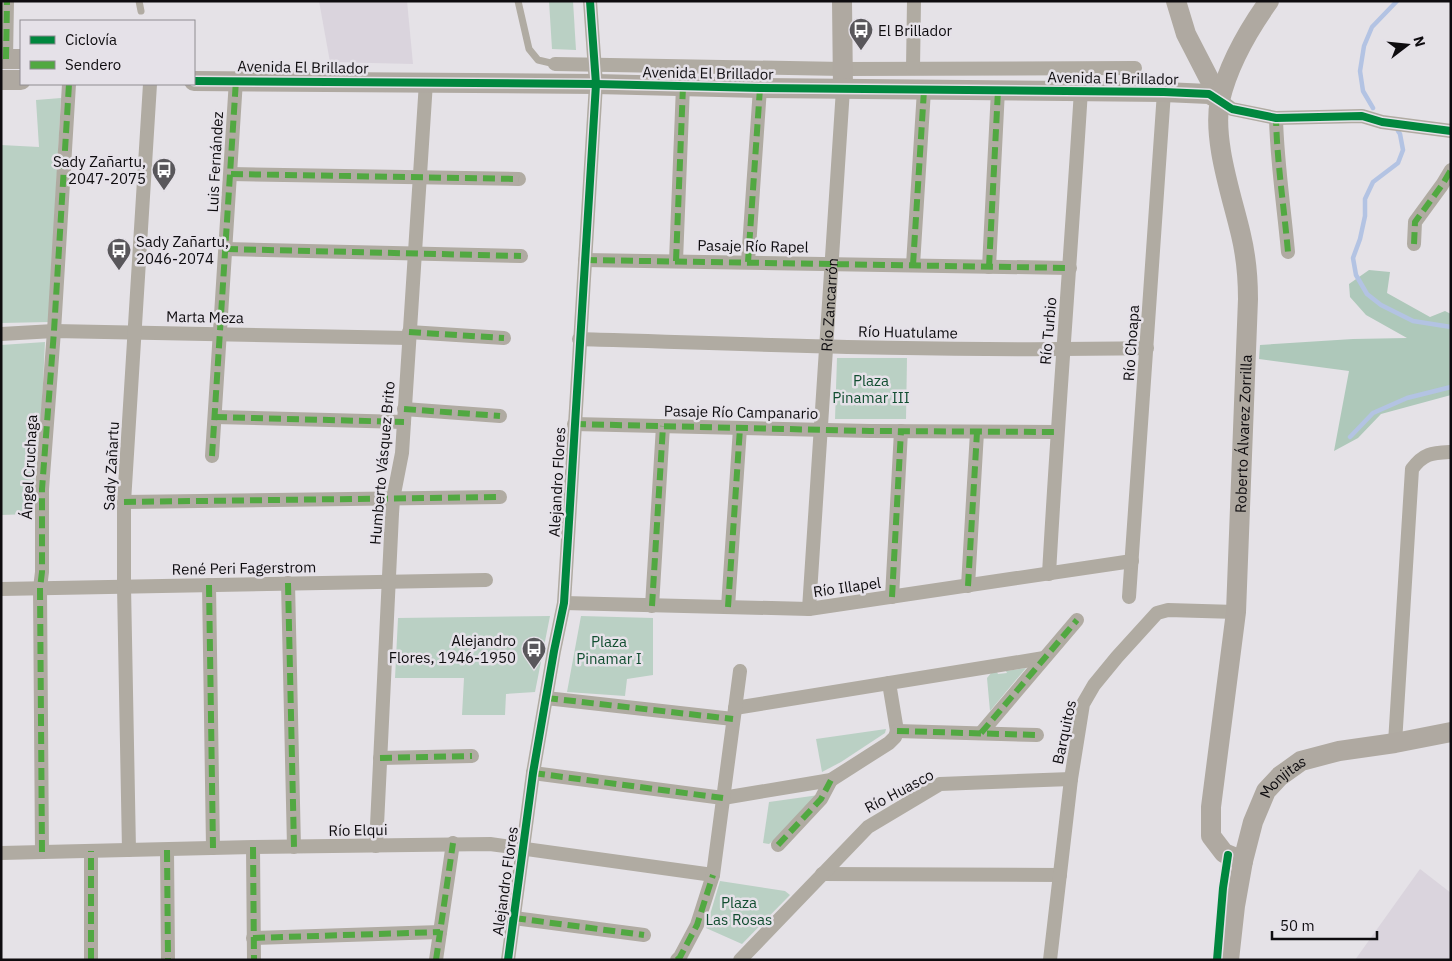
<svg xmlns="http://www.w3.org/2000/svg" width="1452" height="961" font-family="'IBM Plex Sans',sans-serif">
<rect width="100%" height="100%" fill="#e5e2e7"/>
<!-- built -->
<g fill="#dad4dd">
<path d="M319,1H407L413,64L330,62Z"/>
<path d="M1420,869L1451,893V960H1355Z"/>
</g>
<!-- green -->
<g fill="#bad0c4">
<path d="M549,1H573L576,50L552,49Z"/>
<path d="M61,98L49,322L1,323V145L39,147L36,100Z"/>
<path d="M45,342L42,405L31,514L1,515V345Z"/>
<path d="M837,358H907L906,419H835Z"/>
<path d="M550,616L535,692L506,694L505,715H462L464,678H395L398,618Z"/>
<path d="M581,616L653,618V675L627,679L625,696L567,692Z"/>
<path d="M1026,668L990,711L987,678L991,673L997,672L998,674L1007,673L1006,671Z"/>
<path d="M886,729L885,733L841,762L822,772L816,739Z"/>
<path d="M819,795L775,839L769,844L763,843L769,802Z"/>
<path d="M720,881L785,891L790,895L742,944L706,928Z"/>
</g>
<!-- forest -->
<path fill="#aec8ba" d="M1369,270L1390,272L1387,293L1430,317L1445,311L1451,314V395L1381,414L1358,438L1334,451L1349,371L1259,359L1260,345L1353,339L1407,338L1366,315L1350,297L1349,284Z"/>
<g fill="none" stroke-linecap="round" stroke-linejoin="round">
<!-- stream -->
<g stroke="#b3c3e3" stroke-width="4.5">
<path d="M1373,108L1363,91L1360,71L1364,46L1372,27L1397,1"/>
<path d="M1398,131L1400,134L1403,150L1398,163L1373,182L1365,199V216L1360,239L1353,258L1356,275L1367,294L1381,305L1413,321L1451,327"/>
<path d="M1350,437L1373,413L1407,398L1451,387"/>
</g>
<!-- lane -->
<g stroke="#b0aba2" stroke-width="7">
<path d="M139,1L141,11"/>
<path d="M518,1L529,49L538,60L555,64"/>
</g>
<!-- street -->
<g stroke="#b0aba2" stroke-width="14">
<path d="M6,59L7,1"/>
<path d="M555,64L843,69L1135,68"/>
<path d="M913,68L914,1"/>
<path d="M1220,100L1232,109L1276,118L1362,116L1382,122L1451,131"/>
<path d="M1276,118C1277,163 1284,207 1288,252"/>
<path d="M231,174L519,179"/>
<path d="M1414,244L1415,222L1442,185L1451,170"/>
<path d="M226,249L521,256"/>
<path d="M585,260L1070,268"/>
<path d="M676,261L683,86"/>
<path d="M748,262L760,88"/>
<path d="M913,265L924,90"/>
<path d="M989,267L998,90"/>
<path d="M409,332L504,338"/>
<path d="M1,334L54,331L409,338"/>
<path d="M579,339C769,345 957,352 1147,348"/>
<path d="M404,409L500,416"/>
<path d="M215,417L404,422"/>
<path d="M574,424L870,431L1057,432"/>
<path d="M212,456L236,80"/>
<path d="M124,502L500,497"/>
<path d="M1049,574C1058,413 1071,252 1081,90"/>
<path d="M288,583L294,847"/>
<path d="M209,585L213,848"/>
<path d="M968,586L977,432"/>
<path d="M1,589L486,580"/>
<path d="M892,597L901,431"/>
<path d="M1129,597L1164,92"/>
<path d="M564,603L809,609L1132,561"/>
<path d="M652,606L663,426"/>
<path d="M728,607L740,428"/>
<path id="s1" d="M809,609L843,89"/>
<path d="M889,683L897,731"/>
<path d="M546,698L733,719"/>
<path d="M735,708L1044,658"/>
<path d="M897,731L1037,735"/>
<path d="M981,733L1077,620"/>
<path d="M1395,743L1412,469C1424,453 1432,453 1451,452"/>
<path d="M380,758L472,756"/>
<path d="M533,773L723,798L831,780L889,743L895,737L897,731"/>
<path d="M778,845L821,799L831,780"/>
<path d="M376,846L392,514L393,499L402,453L426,82"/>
<path d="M253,847L254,960"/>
<path d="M129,850L124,586V502L150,84"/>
<path d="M167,850L168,960"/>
<path d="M42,852L40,588L42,572V489L54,331L69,84"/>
<path d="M1,853L253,847L490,844L713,875"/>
<path d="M822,874L1060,875"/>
<path d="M514,918L644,935"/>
<path d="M253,938L440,932"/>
<path d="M91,960V851"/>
<path d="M436,960L453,843"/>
<path d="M508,960L533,773L554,651L564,603L596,84L590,1"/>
<path d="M677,960L680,957L697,925L713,875L740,671"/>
<path d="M740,960L868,827L940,784L1071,779"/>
<path d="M1050,960L1071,779L1083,704L1094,685L1117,657L1157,613L1168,610L1236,612"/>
</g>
<!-- secondary -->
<g stroke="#afa9a1" stroke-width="20">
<path d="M842,1L843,89"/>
<path d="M1176,1L1186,34L1220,100"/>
<path d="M1,59H21"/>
<path d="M1,80H21"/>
<path d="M194,81L596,84L760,88L1164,92L1209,94L1220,100"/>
<path id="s2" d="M1243,861L1224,853L1211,836V807L1236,612L1248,299C1248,278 1246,256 1241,235C1232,196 1212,140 1220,100C1228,66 1249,29 1269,1"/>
<path id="s3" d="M1229,960L1235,906L1243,861L1253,822L1266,791L1280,776L1301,761L1339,751L1395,743L1451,732"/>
</g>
<!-- quiet -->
<g stroke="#51a841" stroke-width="6" stroke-dasharray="12 6" stroke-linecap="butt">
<path d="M6,59L7,1"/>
<path d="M1280,118H1276C1277,163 1284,207 1288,252"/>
<path d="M231,174L519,179"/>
<path d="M1414,244L1415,222L1442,185L1451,170"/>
<path d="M226,249L521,256"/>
<path d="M585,260L1070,268"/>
<path d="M676,261L683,86"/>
<path d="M748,262L760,88"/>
<path d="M913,265L924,90"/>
<path d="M989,267L998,90"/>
<path d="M409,332L504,338"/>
<path d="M404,409L500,416"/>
<path d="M215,417L404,422"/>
<path d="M574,424L870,431L1057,432"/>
<path d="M212,456L236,80"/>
<path d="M124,502L500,497"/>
<path d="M288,583L294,847"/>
<path d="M209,585L213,848"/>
<path d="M968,586L977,432"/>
<path d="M892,597L901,431"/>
<path d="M652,606L663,426"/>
<path d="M728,607L740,428"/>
<path d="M546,698L733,719"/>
<path d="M897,731L1037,735"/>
<path d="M981,733L1077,620"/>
<path d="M380,758L472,756"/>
<path d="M533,773L723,798"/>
<path d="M778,845L821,799L831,780"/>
<path d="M253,847L254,960"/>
<path d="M167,850L168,960"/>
<path d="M42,852L40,588L42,572V489L54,331L69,84"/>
<path d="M514,918L644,935"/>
<path d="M253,938L440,932"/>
<path d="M91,960V851"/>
<path d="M436,960L453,843"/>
<path d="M677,960L680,957L697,925L713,875"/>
</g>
<defs>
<g id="cycleway">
<path d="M194,81L596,84L760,88L1164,92L1209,94L1232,109L1276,118L1362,116L1382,122L1451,131"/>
<path d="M508,960L533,773L554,651L564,603L596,84L590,1"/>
<path d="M1217,960L1223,888L1228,855"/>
</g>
</defs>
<!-- cycleway casing -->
<use href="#cycleway" stroke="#e5e1e8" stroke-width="11"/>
<!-- cycleway -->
<use href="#cycleway" stroke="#00873e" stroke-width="8"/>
</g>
<!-- icons -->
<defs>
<symbol id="bus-pin" viewBox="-11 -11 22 30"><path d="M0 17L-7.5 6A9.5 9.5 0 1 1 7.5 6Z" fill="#59575b" stroke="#e5e1e8"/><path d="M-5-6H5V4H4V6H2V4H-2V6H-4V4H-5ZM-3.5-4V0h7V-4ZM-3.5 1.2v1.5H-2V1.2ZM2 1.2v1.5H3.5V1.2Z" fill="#fff"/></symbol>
</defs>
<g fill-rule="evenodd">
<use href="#bus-pin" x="847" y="16" width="28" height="38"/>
<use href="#bus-pin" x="150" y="156" width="28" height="38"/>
<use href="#bus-pin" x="105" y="236" width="28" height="38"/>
<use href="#bus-pin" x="520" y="635" width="28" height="38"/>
</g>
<g text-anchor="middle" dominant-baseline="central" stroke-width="5" stroke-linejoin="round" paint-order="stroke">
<!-- poi labels -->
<g font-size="15" fill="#0e0c0f" stroke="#e5e1e8" text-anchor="start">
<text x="878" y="30">El Brillador</text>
<text x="146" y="161" text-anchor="end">Sady Zañartu,<tspan x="146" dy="17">2047-2075</tspan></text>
<text x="136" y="241">Sady Zañartu,<tspan x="136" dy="17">2046-2074</tspan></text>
<text x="516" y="640" text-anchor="end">Alejandro<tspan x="516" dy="17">Flores, 1946-1950</tspan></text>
</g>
<!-- street labels -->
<g font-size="15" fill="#0e0c0f" stroke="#e5e1e8">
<text transform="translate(303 67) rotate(1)">Avenida El Brillador</text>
<text transform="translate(708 73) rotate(1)">Avenida El Brillador</text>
<text transform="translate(1113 78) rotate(1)">Avenida El Brillador</text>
<text transform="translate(215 162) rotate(-87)">Luis Fernández</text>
<text transform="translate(753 246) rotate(1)">Pasaje Río Rapel</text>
<text stroke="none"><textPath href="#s1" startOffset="305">Río Zancarrón</textPath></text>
<text transform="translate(205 317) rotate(1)">Marta Meza</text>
<text transform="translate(1048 331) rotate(-85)">Río Turbio</text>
<text transform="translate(908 332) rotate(1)">Río Huatulame</text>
<text transform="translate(1131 343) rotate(-86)">Río Choapa</text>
<text transform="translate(741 412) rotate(1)">Pasaje Río Campanario</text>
<text stroke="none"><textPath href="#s2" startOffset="446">Roberto Álvarez Zorrilla</textPath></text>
<text transform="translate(382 463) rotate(-85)">Humberto Vásquez Brito</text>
<text transform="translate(111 466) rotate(-87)">Sady Zañartu</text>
<text transform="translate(29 467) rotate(-87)">Ángel Cruchaga</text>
<text transform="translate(557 482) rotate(-87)">Alejandro Flores</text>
<text transform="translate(244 568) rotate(-1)">René Peri Fagerstrom</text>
<text transform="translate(847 587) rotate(-8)">Río Illapel</text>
<text transform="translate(1064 732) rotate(-78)">Barquitos</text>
<text stroke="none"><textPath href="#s3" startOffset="196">Monjitas</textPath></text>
<text transform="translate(899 791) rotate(-28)">Río Huasco</text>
<text transform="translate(358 830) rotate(-1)">Río Elqui</text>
<text transform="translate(505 881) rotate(-82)">Alejandro Flores</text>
</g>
<!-- park labels -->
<g font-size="15" fill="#114d30" stroke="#e5e1e8">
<text x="871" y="380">Plaza<tspan x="871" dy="17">Pinamar III</tspan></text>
<text x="609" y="641">Plaza<tspan x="609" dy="17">Pinamar I</tspan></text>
<text x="739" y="902">Plaza<tspan x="739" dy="17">Las Rosas</tspan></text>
</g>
</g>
<!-- border -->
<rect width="1452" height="961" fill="none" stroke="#0e0c0f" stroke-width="5"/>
<!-- legend -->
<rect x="20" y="20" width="175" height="65" fill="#e5e1e8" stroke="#8f8c91"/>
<rect x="30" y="36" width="25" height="8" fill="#00873e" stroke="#8f8c91"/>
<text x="65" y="45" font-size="15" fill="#0e0c0f">Ciclovía</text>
<rect x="30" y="61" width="25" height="8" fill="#51a841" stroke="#8f8c91"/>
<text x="65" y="70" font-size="15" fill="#0e0c0f">Sendero</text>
<!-- north arrow -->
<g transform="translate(1407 45) rotate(74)" stroke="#e5e1e8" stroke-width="4" paint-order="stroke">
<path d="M0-4L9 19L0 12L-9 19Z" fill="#0e0c0f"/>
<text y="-8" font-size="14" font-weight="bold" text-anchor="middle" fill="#0e0c0f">N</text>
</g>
<!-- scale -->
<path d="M1272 931v8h105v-8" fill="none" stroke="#0e0c0f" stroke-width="2.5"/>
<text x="1280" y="931" font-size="15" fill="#0e0c0f" stroke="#e5e1e8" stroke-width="4" paint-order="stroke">50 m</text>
</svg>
